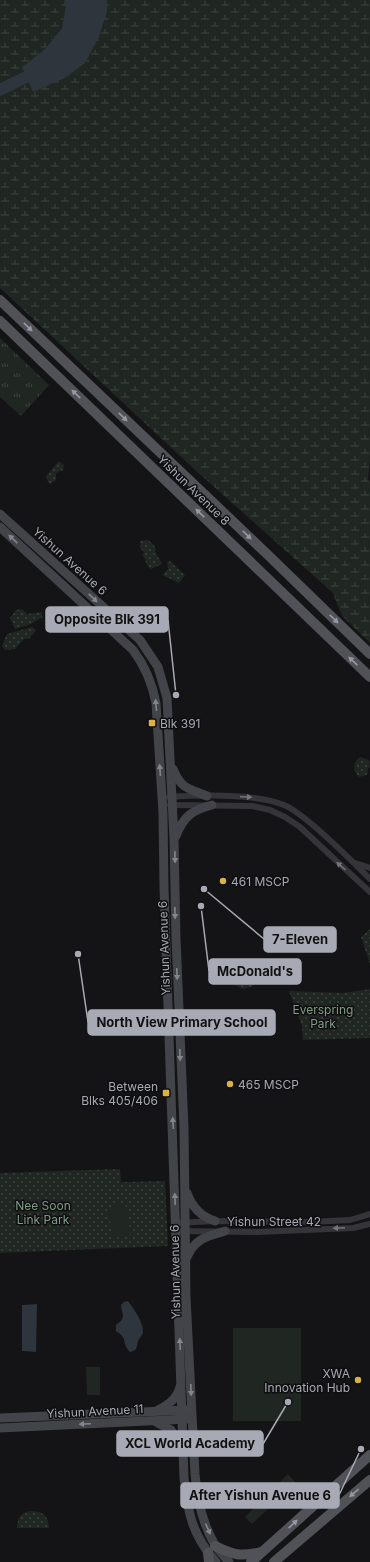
<svg xmlns="http://www.w3.org/2000/svg" width="370" height="1562" font-family="Inter,sans-serif">
<defs>
<pattern id="grass-tufts" width="24" height="20" patternUnits="userSpaceOnUse"><rect width="24" height="20" fill="#202621"/><path d="M3 7l-1-3M5 7V3M7 7l1-3M15 17l-1-3M17 17v-4M19 17l1-3" fill="none" stroke="#3e433f"/></pattern>
<pattern id="wetland-marsh" width="20" height="14" patternUnits="userSpaceOnUse"><rect width="20" height="14" fill="#202621"/><path d="M1 5h8M5 5V1M11 12h8M15 12V8" fill="none" stroke="#3e433f"/></pattern>
<pattern id="park-dots" width="8" height="8" patternUnits="userSpaceOnUse"><rect width="8" height="8" fill="#202621"/><path d="M2 2h.1M6 6h.1" fill="none" stroke="#3e433f" stroke-width="1.8" stroke-linecap="round"/></pattern>
</defs>
<rect width="100%" height="100%" fill="#141315"/>
<!-- grass -->
<path fill="url(#grass-tufts)" d="M0,338L49,385L21,416L0,397Z"/>
<!-- wetland -->
<path fill="url(#wetland-marsh)" d="M0,0H64L66,4L62,28L45,49L22,67L107,11V0H370V459L368,480L370,482V643L342,616L333,593L194,469L0,288Z"/>
<!-- park -->
<g fill="url(#park-dots)">
<path d="M59,461L64,465L63,470L56,473V480L50,484L48,482L46,476Z"/>
<path d="M148,540L154,545L156,550L155,551L162,564L151,569L148,567L143,555L144,552L140,548V541Z"/>
<path d="M170,561L185,575L179,583L162,575L168,569L167,563Z"/>
<path d="M22,609L27,614L41,612L43,617L31,624L15,629L10,618L16,610Z"/>
<path d="M32,627L36,630L29,639H24L15,649L5,650L2,646L7,634Z"/>
<path d="M360,757L369,760L370,767L368,769L367,775L359,777C353,771 352,763 360,757Z"/>
<path d="M370,929V964L361,937Z"/>
<path d="M230,975C236,976 249,980 253,984V986L243,989L224,980L223,977L224,976Z"/>
<path d="M370,989V1038L303,1040L302,1026L289,991L343,993Z"/>
<path d="M120,1169L121,1182L165,1181L168,1246L0,1253V1173Z"/>
<path d="M29,1511C42,1511 48,1514 49,1528H17C17,1520 20,1513 29,1511Z"/>
</g>
<!-- garden -->
<g fill="#202621">
<path d="M125,1203L131,1234L114,1238L107,1208Z"/>
<rect x="233" y="1328" width="68" height="93"/>
<path d="M86,1367H100V1395H87Z"/>
<path d="M288,1474L295,1482L278,1499L271,1491Z"/>
<path d="M262,1500L269,1508L252,1524L245,1517Z"/>
</g>
<!-- water -->
<g fill="#2e353c">
<path d="M64,0H107V11L99,37L85,63L65,78L33,92L22,67L45,49L62,28L66,4Z"/>
<path d="M128,1301C134,1309 144,1323 143,1333C142,1336 139,1338 138,1341C136,1348 138,1350 130,1352C121,1343 129,1339 116,1331V1325C127,1317 122,1316 121,1305L124,1302Z"/>
<path d="M37,1304L36,1352L22,1351V1305Z"/>
</g>
<g fill="none" stroke-linecap="round" stroke-linejoin="round">
<!-- river -->
<path stroke="#2e353c" stroke-width="12" d="M0,90L40,70"/>
<!-- street -->
<g stroke="#353539" stroke-width="6">
<path d="M169,797C202,795 254,793 284,805C296,810 305,819 314,826C334,843 352,861 370,879"/>
<path d="M170,805L252,806L270,810L285,817L300,827L370,892"/>
<path d="M355,863L370,868"/>
<path d="M176,1223L215,1221L310,1222L350,1220L370,1214"/>
<path d="M176,1231L257,1232L353,1228L370,1224"/>
</g>
<!-- secondary -->
<g stroke="#434449" stroke-width="9">
<path d="M0,514L140,640L158,667L167,698L174,839L176,938L184,1128L186,1297L195,1474C197,1499 202,1523 215,1545C219,1551 225,1557 229,1562"/>
<path d="M0,527L133,650C145,666 152,682 156,703L163,813L164,888L184,1478C188,1513 192,1535 216,1562"/>
<path d="M173,769C181,789 188,788 207,796"/>
<path d="M176,836C183,817 192,810 212,805"/>
<path d="M187,1193C192,1207 202,1217 215,1221"/>
<path d="M187,1257C195,1238 207,1237 225,1231"/>
<path d="M158,1410C170,1404 177,1398 180,1387"/>
<path d="M0,1418L188,1410"/>
<path d="M156,1422L171,1430L183,1448"/>
<path d="M0,1428L188,1419"/>
</g>
<!-- primary -->
<g stroke="#515258" stroke-width="10">
<path d="M0,300L267,554L370,654"/>
<path d="M0,321L370,677"/>
<path d="M215,1546C234,1555 240,1557 261,1552"/>
<path d="M208,1553L209,1562"/>
<path d="M251,1562L370,1455"/>
<path d="M274,1562L370,1480"/>
</g>
</g>
<!-- one-way arrows -->
<defs><path id="oneway-solid" d="M-6-.8H1V-3.2L6.5 0L1 3.2V.8H-6Z"/></defs>
<g fill="#9698a2">
<use href="#oneway-solid" transform="translate(28 327) rotate(44)"/>
<use href="#oneway-solid" transform="translate(76 394) rotate(-136)"/>
<use href="#oneway-solid" transform="translate(123 417) rotate(44)"/>
<use href="#oneway-solid" transform="translate(200 513) rotate(-136)"/>
<use href="#oneway-solid" transform="translate(247 535) rotate(44)"/>
<use href="#oneway-solid" transform="translate(334 619) rotate(44)"/>
<use href="#oneway-solid" transform="translate(353 661) rotate(-137)"/>
<use href="#oneway-solid" transform="translate(354 1493) rotate(140)"/>
<use href="#oneway-solid" transform="translate(293 1524) rotate(-43)"/>
</g>
<g fill="#84868f">
<use href="#oneway-solid" transform="translate(13 539) rotate(-137)"/>
<use href="#oneway-solid" transform="translate(93 598) rotate(43)"/>
<use href="#oneway-solid" transform="translate(156 705) rotate(-95)"/>
<use href="#oneway-solid" transform="translate(160 770) rotate(-94)"/>
<use href="#oneway-solid" transform="translate(175 857) rotate(89)"/>
<use href="#oneway-solid" transform="translate(175 913) rotate(89)"/>
<use href="#oneway-solid" transform="translate(177 974) rotate(88)"/>
<use href="#oneway-solid" transform="translate(180 1055) rotate(88)"/>
<use href="#oneway-solid" transform="translate(173 1123) rotate(-93)"/>
<use href="#oneway-solid" transform="translate(175 1199) rotate(-92)"/>
<use href="#oneway-solid" transform="translate(180 1344) rotate(-92)"/>
<use href="#oneway-solid" transform="translate(191 1390) rotate(88)"/>
<use href="#oneway-solid" transform="translate(85 1424) rotate(177)"/>
<use href="#oneway-solid" transform="translate(208 1529) rotate(66)"/>
</g>
<g fill="#74757d">
<use href="#oneway-solid" transform="translate(246 797) rotate(2)"/>
<use href="#oneway-solid" transform="translate(341 866) rotate(-138)"/>
<use href="#oneway-solid" transform="translate(339 1228) rotate(178)"/>
</g>
<!-- markers -->
<g fill="#dbb345" stroke="#0f0e10" stroke-width="1.5">
<rect x="148" y="719" width="8" height="8" rx="2"/>
<circle cx="223" cy="881" r="4"/>
<circle cx="230" cy="1084" r="4"/>
<rect x="162" y="1089" width="8" height="8" rx="2"/>
<circle cx="358" cy="1380" r="4"/>
</g>
<g text-anchor="middle" dominant-baseline="central" stroke-width="3" stroke-linejoin="round" paint-order="stroke">
<!-- street labels -->
<g font-size="12" fill="#a7aab4" stroke="#0f0e10">
<text transform="translate(194 490) rotate(44)">Yishun Avenue 8</text>
<text transform="translate(70 561) rotate(42)">Yishun Avenue 6</text>
<text transform="translate(164 948) rotate(-92)">Yishun Avenue 6</text>
<text x="274" y="1221">Yishun Street 42</text>
<text transform="translate(175 1272) rotate(-91)">Yishun Avenue 6</text>
<text transform="translate(95 1411) rotate(-3)">Yishun Avenue 11</text>
</g>
<!-- poi labels -->
<g font-size="12" fill="#a7aab4" stroke="#0f0e10" text-anchor="start">
<text x="160" y="723">Blk 391</text>
<text x="231" y="881">461 MSCP</text>
<text x="238" y="1084">465 MSCP</text>
<text x="158" y="1086" text-anchor="end">Between<tspan x="158" dy="14">Blks 405/406</tspan></text>
<text x="350" y="1373" text-anchor="end">XWA<tspan x="350" dy="14">Innovation Hub</tspan></text>
</g>
<!-- park labels -->
<g font-size="12" fill="#809c84" stroke="#0f0e10">
<text x="323" y="1009">Everspring<tspan x="323" dy="14">Park</tspan></text>
<text x="43" y="1205">Nee Soon<tspan x="43" dy="14">Link Park</tspan></text>
</g>
</g>
<!-- callouts -->
<path fill="none" stroke="#a7aab4" stroke-width="1.5" d="M176 695L168 620M204 889L264 939M201 906L209 971M78 954L88 1022M288 1402L263 1444M361 1449L339 1495"/>
<g fill="#a7aab4" stroke="#0f0e10" stroke-width="1.5">
<circle cx="176" cy="695" r="4"/>
<circle cx="204" cy="889" r="4"/>
<circle cx="201" cy="906" r="4"/>
<circle cx="78" cy="954" r="4"/>
<circle cx="288" cy="1402" r="4"/>
<circle cx="361" cy="1449" r="4"/>
</g>
<g fill="#a7aab4" stroke="#a7aab4" stroke-width="1.5">
<rect x="46" y="607" width="122" height="25" rx="4"/>
<rect x="264" y="927" width="72" height="25" rx="4"/>
<rect x="209" y="959" width="92" height="25" rx="4"/>
<rect x="88" y="1010" width="187" height="25" rx="4"/>
<rect x="117" y="1431" width="146" height="25" rx="4"/>
<rect x="181" y="1483" width="158" height="25" rx="4"/>
</g>
<g font-size="13" text-anchor="middle" font-weight="bold" fill="#111">
<text x="107" y="624">Opposite Blk 391</text>
<text x="300" y="944">7-Eleven</text>
<text x="255" y="976">McDonald's</text>
<text x="182" y="1027">North View Primary School</text>
<text x="190" y="1448">XCL World Academy</text>
<text x="260" y="1500">After Yishun Avenue 6</text>
</g>
</svg>
